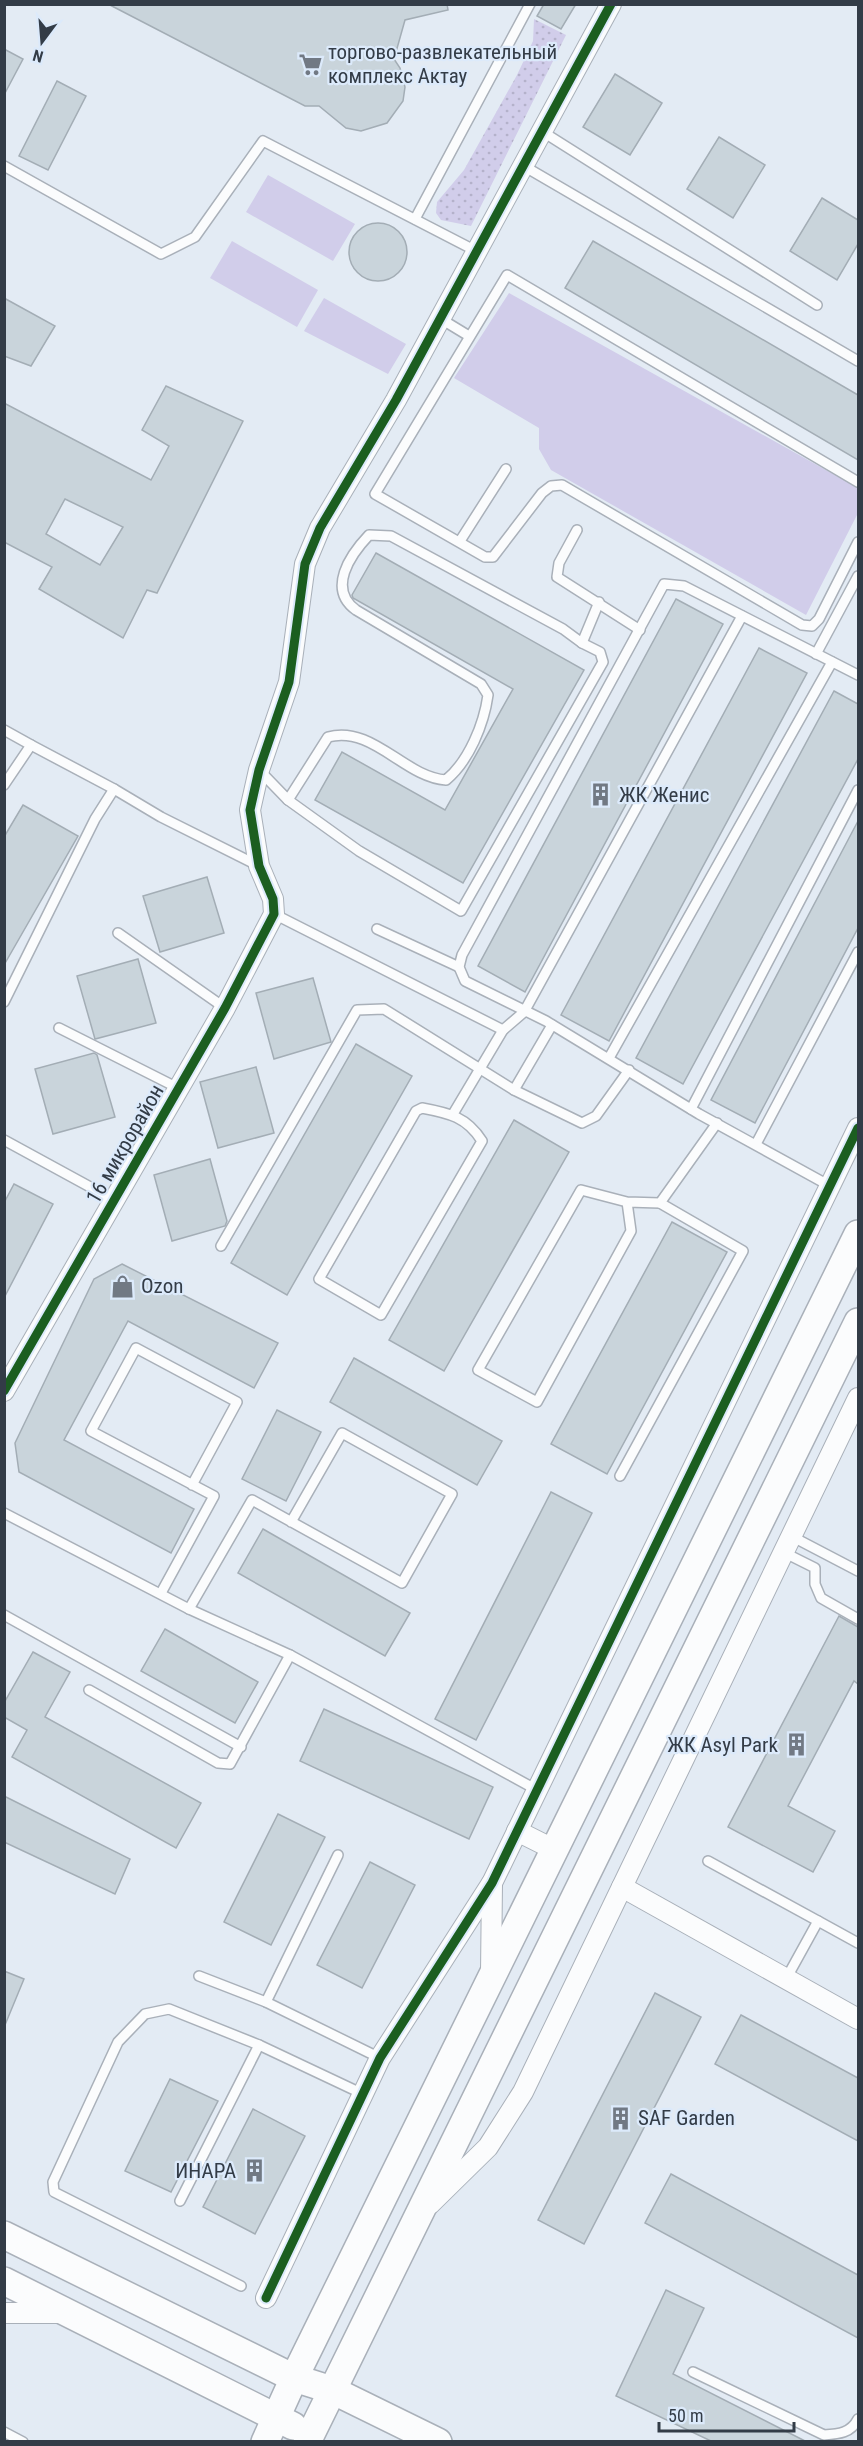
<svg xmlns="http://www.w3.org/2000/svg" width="863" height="2446" font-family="'Roboto Condensed',sans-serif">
<defs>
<pattern id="garden-dots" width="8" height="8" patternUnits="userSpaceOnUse" patternTransform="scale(1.5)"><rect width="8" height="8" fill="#d1cdea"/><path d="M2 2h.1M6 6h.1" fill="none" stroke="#b4b1ca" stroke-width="1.8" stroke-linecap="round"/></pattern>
</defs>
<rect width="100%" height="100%" fill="#e3ebf4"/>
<!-- green -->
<g fill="#d1cdea">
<path d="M268,175L355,224L333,261L246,212Z"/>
<path d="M232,241L318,290L297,327L210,278Z"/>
<path d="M509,293L858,488V513L806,615L551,470L539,449V428L454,378Z"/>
<path d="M324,298L406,344L388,374L304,331Z"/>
</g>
<!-- garden -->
<path fill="url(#garden-dots)" d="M534,19L566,35L471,226L441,220L436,213L437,202L464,170L517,75L533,41Z"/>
<!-- building -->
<g fill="#c9d4db" stroke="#a3adb5" stroke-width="1.5" fill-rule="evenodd">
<path d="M108,4H447L448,10L405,20L394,59L400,68L405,87L403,101L387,123L361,131L346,128L319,106H305Z"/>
<path d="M544,4H576L561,29L537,16Z"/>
<path d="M4,49L23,59L4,95Z"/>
<path d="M615,74L662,103L630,155L583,127Z"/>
<path d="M57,81L86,96L48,170L19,156Z"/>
<path d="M719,137L765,165L733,218L687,189Z"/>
<path d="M822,198L858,220V244L837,280L790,251Z"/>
<circle cx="378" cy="252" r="29"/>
<path d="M593,241L858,395V460L565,288Z"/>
<path d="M4,298L55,326L31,366L4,356Z"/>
<path d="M166,386L243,421L157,593L147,590L123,638L39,589L52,567L4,542V403L151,480L169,446L142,430ZM65,499L123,527L100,565L46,534Z"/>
<path d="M376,553L584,670L463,883L315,800L342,752L445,810L513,689L353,598L352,595Z"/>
<path d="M676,599L723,624L525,992L478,966Z"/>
<path d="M759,648L807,673L609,1041L561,1015Z"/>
<path d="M834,691L858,704V759L683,1084L636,1058Z"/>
<path d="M23,805L78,836L4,965V837Z"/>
<path d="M858,821V928L755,1123L711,1100Z"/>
<path d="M207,877L224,933L160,952L143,896Z"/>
<path d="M138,959L156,1023L95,1039L77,976Z"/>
<path d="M313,978L331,1042L274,1059L256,993Z"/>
<path d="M356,1044L412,1076L287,1295L231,1263Z"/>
<path d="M94,1053L97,1055L115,1117L53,1134L35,1069Z"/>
<path d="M256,1067L274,1133L218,1148L200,1082Z"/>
<path d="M514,1120L569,1152L444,1371L389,1340Z"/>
<path d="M210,1159L227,1221L225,1226L172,1241L154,1175Z"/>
<path d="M14,1184L53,1204L4,1298V1203Z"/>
<path d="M672,1222L727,1252L607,1474L551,1444Z"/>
<path d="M122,1264L278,1343L254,1388L128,1321L64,1440L194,1509L171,1553L19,1472L15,1443L94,1279Z"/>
<path d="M354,1358L502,1441L477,1485L330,1402Z"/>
<path d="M277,1410L321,1432L286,1501L242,1479Z"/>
<path d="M551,1492L592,1513L476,1740L435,1719Z"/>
<path d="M263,1529L410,1613L385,1656L238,1573Z"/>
<path d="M839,1616L858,1627V1684L854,1681L788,1806L835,1831L813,1872L728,1827Z"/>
<path d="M165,1629L258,1682L235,1723L141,1671Z"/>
<path d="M33,1652L70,1672L45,1717L201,1803L176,1848L12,1757L27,1730L4,1717V1703Z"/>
<path d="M324,1709L493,1787L469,1839L300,1761Z"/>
<path d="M4,1796L130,1859L115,1894L4,1842Z"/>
<path d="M278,1814L325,1837L271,1945L224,1922Z"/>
<path d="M370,1862L415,1885L362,1988L317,1965Z"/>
<path d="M4,1971L24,1979L5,2025L4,2024Z"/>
<path d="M655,1993L701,2017L584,2244L538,2220Z"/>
<path d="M741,2015L858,2078V2141L715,2064Z"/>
<path d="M170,2079L218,2101L171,2192L125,2171Z"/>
<path d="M253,2109L305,2136L255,2234L203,2207Z"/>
<path d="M671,2174L858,2275V2338L645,2223Z"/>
<path d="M666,2290L704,2308L673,2374L807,2442H713L616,2396Z"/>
</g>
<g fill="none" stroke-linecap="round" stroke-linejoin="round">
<defs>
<g id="lane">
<path d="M543,132L817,305"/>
<path d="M522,165L858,361"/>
<path d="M4,166L161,254L195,237L263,141L478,252"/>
<path d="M415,219L530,4"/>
<path d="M441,319L469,336"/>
<path d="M858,482L507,275L375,494L485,557H493L542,493L551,486L562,485L802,625L812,626L819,619L858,542"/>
<path d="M577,530L559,563L557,577L640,630"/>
<path d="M460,541L506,469"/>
<path d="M816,654L858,576"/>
<path d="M4,730L31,745L4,785"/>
<path d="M31,745L114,789"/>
<path d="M259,770L288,800L328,737C373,725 404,777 446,780C469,761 484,724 488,695L481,684L356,610C327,589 350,555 369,535L391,536L563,629L582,643L599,602"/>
<path d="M288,800L359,851L461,911L603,662L600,652L582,643"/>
<path d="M274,914L503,1030"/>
<path d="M377,929L459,967"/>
<path d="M118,933L225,1008"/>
<path d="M4,1002L95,819L114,789L161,817L259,866"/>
<path d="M552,1025L514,1090L582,1123L596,1116L629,1070"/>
<path d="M59,1028L178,1088"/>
<path d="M609,1058L832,662"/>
<path d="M422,1108C449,1113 467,1117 482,1141L381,1315L319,1279L416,1111Z"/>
<path d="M691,1109L858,790"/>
<path d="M453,1114L503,1030L524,1012L742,616"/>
<path d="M4,1140L114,1200"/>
<path d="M756,1144L858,952"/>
<path d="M830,1186L699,1114L546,1021L465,981L459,967L462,955L664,584L684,586L858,675"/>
<path d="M627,1202L581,1190L478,1370L537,1402L631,1231L627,1202L660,1203L717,1123"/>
<path d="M221,1246L357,1010L384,1009L514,1090"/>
<path d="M620,1476L743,1251L660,1203"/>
<path d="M4,1513L189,1609L290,1655L537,1790"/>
<path d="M791,1536L858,1571"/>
<path d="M783,1552L815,1568V1584L821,1598L858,1619"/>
<path d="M161,1593L214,1496L91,1431L136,1348L237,1402L192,1485"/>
<path d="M189,1609L252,1500L402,1583L452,1494L342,1433L291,1522"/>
<path d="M4,1615L241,1747"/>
<path d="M89,1690L218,1763L230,1764L290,1655"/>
<path d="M708,1861L818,1921L786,1979"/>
<path d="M818,1921L858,1943"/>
<path d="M199,1976L266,2002L380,2058"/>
<path d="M266,2002L338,1855"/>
<path d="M180,2201L259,2045"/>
<path d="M241,2286L54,2192L53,2182L118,2042L145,2014L169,2009L259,2045L365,2095"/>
<path d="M693,2372L824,2435C839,2434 851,2433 858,2419"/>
<path d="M4,2432L23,2442"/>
</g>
<g id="street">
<path d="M4,1391L225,1008L274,914L273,899L259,866L250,810L259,770L289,682L305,564L320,528L396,400L611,4"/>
<path d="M517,1831L555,1850"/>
<path d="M622,1887L858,2019"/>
<path d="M491,1973L492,1883"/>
<path d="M430,2204L488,2147L523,2092L858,1398"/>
<path d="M266,2298L380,2058L492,1883L858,1128"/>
<path d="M4,2313H62"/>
</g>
<g id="secondary">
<path d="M4,2235L294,2378L332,2390L438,2442"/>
<path d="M4,2281L293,2426"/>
<path d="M265,2442L294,2378L858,1234"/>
<path d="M307,2442L858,1322"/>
</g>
</defs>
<!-- lane casing -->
<use href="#lane" stroke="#a9b0b9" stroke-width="12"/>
<!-- street casing -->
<use href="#street" stroke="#a9b0b9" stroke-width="22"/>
<!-- secondary casing -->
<use href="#secondary" stroke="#a9b0b9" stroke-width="30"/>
<!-- lane -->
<use href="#lane" stroke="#fbfcfd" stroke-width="9"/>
<!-- street -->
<use href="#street" stroke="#fbfcfd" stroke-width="20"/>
<!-- secondary -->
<use href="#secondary" stroke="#fbfcfd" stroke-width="27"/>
<defs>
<g id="cycleway">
<path d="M4,1391L225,1008L274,914L273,899L259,866L250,810L259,770L289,682L305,564L320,528L396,400L611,4"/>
<path d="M266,2298L380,2058L492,1883L858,1128"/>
</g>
</defs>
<!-- cycleway casing -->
<use href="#cycleway" stroke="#dceafb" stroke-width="13"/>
<!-- cycleway -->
<use href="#cycleway" stroke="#1b5e20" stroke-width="9"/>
</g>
<!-- icons -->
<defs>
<symbol id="supermarket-bare" viewBox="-9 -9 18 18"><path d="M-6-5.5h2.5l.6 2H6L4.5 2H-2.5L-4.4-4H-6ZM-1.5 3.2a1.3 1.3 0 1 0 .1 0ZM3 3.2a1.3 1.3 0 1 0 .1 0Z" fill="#717984" stroke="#dceafb" stroke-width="2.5" paint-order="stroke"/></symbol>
<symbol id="building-bare" viewBox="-9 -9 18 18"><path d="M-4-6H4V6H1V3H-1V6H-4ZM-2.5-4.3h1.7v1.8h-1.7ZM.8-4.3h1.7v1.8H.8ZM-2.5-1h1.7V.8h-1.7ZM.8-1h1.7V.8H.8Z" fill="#717984" stroke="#dceafb" stroke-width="2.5" paint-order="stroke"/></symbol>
<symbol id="shop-bare" viewBox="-9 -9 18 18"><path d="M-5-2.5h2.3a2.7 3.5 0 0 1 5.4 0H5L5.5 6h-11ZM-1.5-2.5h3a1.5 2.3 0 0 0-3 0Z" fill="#717984" stroke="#dceafb" stroke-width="2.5" paint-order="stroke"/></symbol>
</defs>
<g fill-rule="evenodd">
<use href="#supermarket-bare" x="294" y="48" width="33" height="33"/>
<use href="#building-bare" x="584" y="778" width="33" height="33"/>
<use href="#shop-bare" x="106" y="1270" width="33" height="33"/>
<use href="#building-bare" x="780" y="1728" width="33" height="33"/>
<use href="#building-bare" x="604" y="2102" width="33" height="33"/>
<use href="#building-bare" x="238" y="2154" width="33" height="33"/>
</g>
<g text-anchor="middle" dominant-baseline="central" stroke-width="4.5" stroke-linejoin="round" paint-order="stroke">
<!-- poi labels -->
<g font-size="21" fill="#333c47" stroke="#dceafb" text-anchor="start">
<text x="328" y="52">торгово-развлекательный<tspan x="328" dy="24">комплекс Актау</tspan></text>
<text x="619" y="795">ЖК Женис</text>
<text x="141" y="1286">Ozon</text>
<text x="778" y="1745" text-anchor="end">ЖК Asyl Park</text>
<text x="638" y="2118">SAF Garden</text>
<text x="236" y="2171" text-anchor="end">ИНАРА</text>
</g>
<!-- street labels -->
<g font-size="21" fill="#333c47" stroke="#dceafb">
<text transform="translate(125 1144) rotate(-60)">16 микрорайон</text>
</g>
</g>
<!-- border -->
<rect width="863" height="2446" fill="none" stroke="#333c47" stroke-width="12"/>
<!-- north arrow -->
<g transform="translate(42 42) rotate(196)" stroke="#dceafb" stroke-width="4.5" paint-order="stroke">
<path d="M0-4.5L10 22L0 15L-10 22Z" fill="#333c47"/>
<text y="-9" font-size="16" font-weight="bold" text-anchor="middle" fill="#333c47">N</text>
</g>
<!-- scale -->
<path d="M659 2422v9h135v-9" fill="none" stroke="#333c47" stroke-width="3"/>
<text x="668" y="2422" font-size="18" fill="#333c47" stroke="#dceafb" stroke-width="4.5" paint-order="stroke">50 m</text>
</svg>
